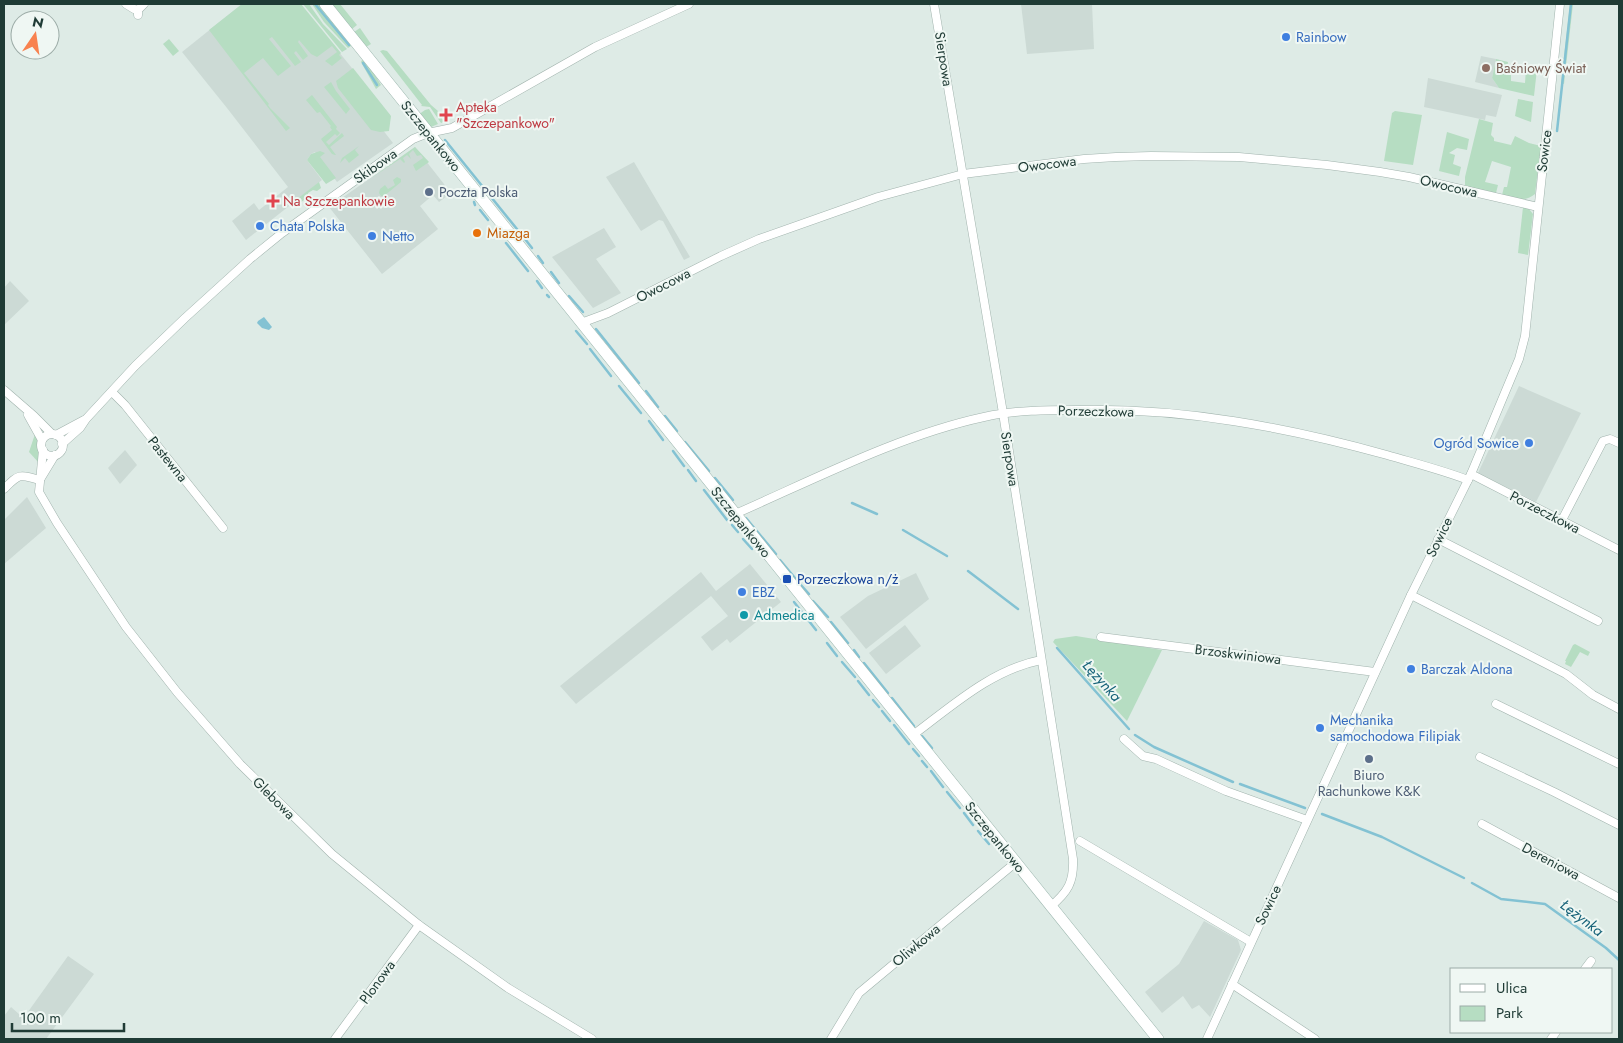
<svg xmlns="http://www.w3.org/2000/svg" width="1623" height="1043" font-family="Jost,sans-serif">
<rect width="100%" height="100%" fill="#deebe6"/>
<!-- built -->
<g fill="#ccdad5">
<path d="M242,4H300L390,115L379,125L393,143L337,182L315,152L311,154L307,160L322,180L246,240L232,221L254,203L259,210L288,187L227,108L182,52Z"/>
<path d="M1021,4H1092L1094,49L1027,54Z"/>
<path d="M1481,56L1496,59L1492,78L1499,88L1475,82Z"/>
<path d="M1428,78L1502,95L1496,117L1486,115L1485,120L1424,107Z"/>
<path d="M415,147L451,193L439,202L433,195L420,206L438,229L382,274L329,207Z"/>
<path d="M634,162L690,257L684,260L663,221L659,220L641,231L606,177Z"/>
<path d="M604,228L616,247L596,259L621,293L593,308L552,257Z"/>
<path d="M10,281L29,301L4,325V288Z"/>
<path d="M1519,386L1581,413L1536,502L1478,473Z"/>
<path d="M125,450L137,465L120,484L108,468Z"/>
<path d="M27,497L46,528L4,564V520Z"/>
<path d="M750,564L781,602L730,643L727,639L712,651L701,637L728,616L711,596L576,704L560,686L701,572L716,591Z"/>
<path d="M916,573L929,599L866,649L840,617L868,596Z"/>
<path d="M905,625L921,646L886,674L869,653Z"/>
<path d="M1204,921L1238,940L1241,950L1210,1017L1199,1005L1192,1009L1183,996L1162,1013L1145,992L1179,964Z"/>
<path d="M68,956L94,974L46,1039H4V1016L11,1007L20,1015L25,1016Z"/>
</g>
<!-- green -->
<g fill="#b6ddc2">
<path d="M242,4H301L341,53L339,55L342,58L332,66L325,61L337,52L332,46L317,57L311,54L299,40L298,42L308,56L303,60L296,51L294,53L301,62L295,66L272,37L269,39L291,66L278,76L263,58L244,73L269,104L268,105L270,108L290,128L286,131L209,30Z"/>
<path d="M303,4H309L323,24L347,49L342,52Z"/>
<path d="M312,4H321L351,42V46L348,48L324,22Z"/>
<path d="M331,4H340L357,25L352,29Z"/>
<path d="M1570,4H1573L1564,84L1561,83Z"/>
<path d="M360,28L371,44L366,47L354,32Z"/>
<path d="M169,39L179,51L173,56L163,44Z"/>
<path d="M383,50L387,51L431,105L438,111L444,122L441,123L430,107L421,106L422,105L380,51Z"/>
<path d="M1496,59L1508,62L1506,75H1511V81L1525,83L1526,68L1537,69L1534,96L1499,88L1492,78Z"/>
<path d="M362,60L367,62L381,85L376,89L361,62Z"/>
<path d="M353,68L391,116L389,131L380,132L371,130L338,88L336,81Z"/>
<path d="M331,82L336,91L350,109L346,114L324,87Z"/>
<path d="M312,95L337,127L336,129L340,133L337,136L335,134L326,142L329,145L342,133L344,136L330,147L336,155H335L332,154L321,139L332,130L330,127L331,126L320,112L317,113L306,100Z"/>
<path d="M1518,99L1533,102L1531,122L1515,116Z"/>
<path d="M429,109L438,124L431,127L418,115L425,110Z"/>
<path d="M1395,111L1422,115L1413,165L1384,161L1392,113Z"/>
<path d="M1479,119L1493,123L1491,135L1494,138V141L1511,145L1515,136L1529,143L1541,146L1535,194C1524,203 1515,198 1502,195L1504,187H1507L1511,167L1492,161L1485,182L1498,185L1496,193L1470,187L1465,185V177Z"/>
<path d="M1447,132L1469,139L1467,150L1457,148L1449,153L1455,155L1453,164L1461,167L1459,176L1439,171Z"/>
<path d="M359,146L355,150L359,155L349,163L345,158L340,163L342,158Z"/>
<path d="M415,147L429,162L416,171L413,165L423,158L421,155L417,156L413,150L409,154L411,159L407,155L403,158L405,162L404,163L400,159L370,179Z"/>
<path d="M320,151L325,153L320,157L336,178L326,184L307,160L311,154Z"/>
<path d="M397,177L401,179V182L384,196H381L379,193L380,189L385,185L388,189L395,185L393,180Z"/>
<path d="M319,182L321,188L317,191L313,190L308,193V197L300,203L297,199Z"/>
<path d="M1523,207L1529,209L1533,214L1528,255L1518,253Z"/>
<path d="M36,431L40,455L39,463L29,452Z"/>
<path d="M1076,636L1162,650L1127,721L1053,642L1055,639Z"/>
<path d="M1575,644L1590,652L1588,656L1580,652L1571,667L1565,664L1566,661H1565L1573,645Z"/>
</g>
<!-- water -->
<path fill="#83c2d3" d="M264,317L272,327L269,330L262,328L257,323L258,321Z"/>
<g fill="none" stroke-linecap="round" stroke-linejoin="round">
<!-- stream -->
<g stroke="#83c2d3" stroke-width="2.5">
<path d="M315,4L349,45"/>
<path d="M363,63L377,85"/>
<path d="M1557,131L1571,4"/>
<path d="M445,140L521,234"/>
<path d="M465,192L469,197"/>
<path d="M474,202L475,205"/>
<path d="M480,210L488,220"/>
<path d="M525,239L532,248"/>
<path d="M506,243L528,271"/>
<path d="M538,256L543,263"/>
<path d="M551,272L559,283"/>
<path d="M537,281L542,288"/>
<path d="M547,295L549,297"/>
<path d="M569,296L583,312"/>
<path d="M596,329L639,383"/>
<path d="M576,331L587,344"/>
<path d="M590,349L611,376"/>
<path d="M619,386L641,413"/>
<path d="M646,391L658,407"/>
<path d="M665,416L677,431"/>
<path d="M649,421L663,440"/>
<path d="M685,442L709,471"/>
<path d="M673,451L684,466"/>
<path d="M688,470L696,481"/>
<path d="M715,478L733,500"/>
<path d="M704,490L727,520"/>
<path d="M852,503L877,514"/>
<path d="M746,518L776,554"/>
<path d="M732,525L738,532"/>
<path d="M903,530L947,556"/>
<path d="M743,539L752,549"/>
<path d="M780,560L795,578"/>
<path d="M968,571L1018,609"/>
<path d="M800,584L809,594"/>
<path d="M813,601L828,617"/>
<path d="M794,602L816,630"/>
<path d="M831,622L848,643"/>
<path d="M827,643L837,656"/>
<path d="M1057,648L1129,729"/>
<path d="M854,650L859,657"/>
<path d="M842,662L855,677"/>
<path d="M864,663L888,693"/>
<path d="M858,681L869,695"/>
<path d="M892,698L914,726"/>
<path d="M873,700L879,707"/>
<path d="M882,711L890,721"/>
<path d="M894,725L909,744"/>
<path d="M1135,735L1154,747L1233,782"/>
<path d="M922,736L932,748"/>
<path d="M913,749L919,756"/>
<path d="M922,761L927,767"/>
<path d="M931,771L943,787"/>
<path d="M1240,784L1305,808"/>
<path d="M947,792L960,808"/>
<path d="M964,813L973,825"/>
<path d="M1322,814L1382,837L1464,878"/>
<path d="M978,831L989,844"/>
<path d="M1472,883L1501,899L1545,904L1606,948L1619,960"/>
</g>
<defs>
<g id="street">
<path d="M126,4L134,9L138,10"/>
<path d="M934,4L1003,413L1073,859C1074,882 1068,892 1050,907"/>
<path d="M138,15V10L144,4"/>
<path d="M581,323L608,313L721,256L759,239L878,197L963,174L1084,159L1116,157L1151,156L1239,157L1327,165L1380,172L1409,177L1538,207"/>
<path d="M4,390L34,416L52,434"/>
<path d="M112,392L125,405L223,528"/>
<path d="M28,415L42,440"/>
<circle cx="52" cy="445" r="11"/>
<path d="M56,435L84,420"/>
<path d="M62,444L80,428L86,419L135,366L185,318L250,259L282,233L413,139L428,133L452,128L595,47L689,4"/>
<path d="M43,450L39,492L57,523L126,627L177,692L240,764L332,854L419,925L508,988L592,1039"/>
<path d="M1471,474L1619,550"/>
<path d="M41,478L55,455"/>
<path d="M4,489C18,475 19,473 39,480"/>
<path d="M735,514C813,480 900,435 984,417C1015,410 1047,410 1079,410C1184,408 1286,427 1387,455C1414,463 1442,470 1468,480"/>
<path d="M1562,520L1603,441L1610,439L1619,443"/>
<path d="M1438,539L1598,621"/>
<path d="M1411,595L1566,674L1593,695L1619,709"/>
<path d="M1101,637L1375,672"/>
<path d="M1496,704L1619,764"/>
<path d="M913,735C952,706 991,670 1041,660"/>
<path d="M1124,739L1143,756L1156,759L1226,791L1307,820"/>
<path d="M1480,757L1554,792L1619,825"/>
<path d="M1482,824L1619,898"/>
<path d="M1080,841L1251,942"/>
<path d="M1585,969L1591,961"/>
<path d="M1232,984L1315,1039"/>
<path d="M335,1039L419,925"/>
<path d="M831,1039L859,993L1015,863"/>
<path d="M1207,1039L1411,595L1471,474L1519,359L1525,336L1560,4"/>
<path d="M1551,1039L1556,1032"/>
</g>
<path id="secondary" d="M325,4L1158,1039"/>
</defs>
<!-- street casing -->
<use href="#street" stroke="#a1b3ad" stroke-width="9"/>
<!-- secondary casing -->
<use href="#secondary" stroke="#9db7af" stroke-width="12"/>
<!-- street -->
<use href="#street" stroke="#fff" stroke-width="8"/>
<!-- secondary -->
<use href="#secondary" stroke="#fff" stroke-width="11"/>
</g>
<!-- markers -->
<g fill="#3f7fe0" stroke="#eff7f3" stroke-width="2">
<circle cx="1286" cy="37" r="5"/>
<circle cx="260" cy="226" r="5"/>
<circle cx="372" cy="236" r="5"/>
<circle cx="1529" cy="443" r="5"/>
<circle cx="742" cy="592" r="5"/>
<circle cx="1411" cy="669" r="5"/>
<circle cx="1320" cy="728" r="5"/>
</g>
<circle fill="#8d6e63" stroke="#eff7f3" stroke-width="2" cx="1486" cy="68" r="5"/>
<g fill="#e0444e" stroke="#eff7f3" stroke-width="2">
<path d="M443.5 107.5h5v5h5v5h-5v5h-5v-5h-5v-5h5z"/>
<path d="M270.5 193.5h5v5h5v5h-5v5h-5v-5h-5v-5h5z"/>
</g>
<g fill="#5c6f8a" stroke="#eff7f3" stroke-width="2">
<circle cx="429" cy="192" r="5"/>
<circle cx="1369" cy="759" r="5"/>
</g>
<circle fill="#e8710a" stroke="#eff7f3" stroke-width="2" cx="477" cy="233" r="5"/>
<rect fill="#1a4fb4" stroke="#eff7f3" stroke-width="2" x="782" y="574" width="10" height="10" rx="2.5"/>
<circle fill="#0f9aa8" stroke="#eff7f3" stroke-width="2" cx="744" cy="615" r="5"/>
<g text-anchor="middle" dominant-baseline="central" stroke-width="4" stroke-linejoin="round" paint-order="stroke">
<!-- shop labels -->
<g font-size="14" fill="#366cbe" stroke="#eff7f3" text-anchor="start">
<text x="1296" y="37">Rainbow</text>
<text x="270" y="226">Chata Polska</text>
<text x="382" y="236">Netto</text>
<text x="1519" y="443" text-anchor="end">Ogród Sowice</text>
<text x="752" y="592">EBZ</text>
<text x="1421" y="669">Barczak Aldona</text>
<text x="1330" y="720">Mechanika<tspan x="1330" dy="16">samochodowa Filipiak</tspan></text>
</g>
<!-- street labels -->
<g font-size="14" fill="#1f3b35" stroke="#eff7f3">
<text transform="translate(944 59) rotate(81)">Sierpowa</text>
<text transform="translate(431 136) rotate(51)">Szczepankowo</text>
<text transform="translate(1544 151) rotate(-83)">Sowice</text>
<text transform="translate(1047 164) rotate(-7)">Owocowa</text>
<text transform="translate(375 166) rotate(-35)">Skibowa</text>
<text transform="translate(1449 186) rotate(13)">Owocowa</text>
<text transform="translate(663 285) rotate(-27)">Owocowa</text>
<text transform="translate(1096 411) rotate(1)">Porzeczkowa</text>
<text transform="translate(168 459) rotate(51)">Pastewna</text>
<text transform="translate(1010 459) rotate(81)">Sierpowa</text>
<text transform="translate(1545 512) rotate(27)">Porzeczkowa</text>
<text transform="translate(741 522) rotate(51)">Szczepankowo</text>
<text transform="translate(1439 537) rotate(-64)">Sowice</text>
<text transform="translate(1238 654) rotate(7)">Brzoskwiniowa</text>
<text transform="translate(274 798) rotate(45)">Glebowa</text>
<text transform="translate(995 837) rotate(51)">Szczepankowo</text>
<text transform="translate(1551 861) rotate(28)">Dereniowa</text>
<text transform="translate(1268 905) rotate(-65)">Sowice</text>
<text transform="translate(916 945) rotate(-40)">Oliwkowa</text>
<text transform="translate(377 982) rotate(-54)">Plonowa</text>
</g>
<!-- education labels -->
<g font-size="14" fill="#785e54" stroke="#eff7f3" text-anchor="start">
<text x="1496" y="68">Baśniowy Świat</text>
</g>
<!-- health labels -->
<g font-size="14" fill="#be3a42" stroke="#eff7f3" text-anchor="start">
<text x="456" y="107">Apteka<tspan x="456" dy="16">"Szczepankowo"</tspan></text>
<text x="283" y="201">Na Szczepankowie</text>
</g>
<!-- service labels -->
<g font-size="14" fill="#4e5e75" stroke="#eff7f3" text-anchor="start">
<text x="439" y="192">Poczta Polska</text>
<text x="1369" y="775" text-anchor="middle">Biuro<tspan x="1369" dy="16">Rachunkowe K&amp;K</tspan></text>
</g>
<!-- food labels -->
<g font-size="14" fill="#c56008" stroke="#eff7f3" text-anchor="start">
<text x="487" y="233">Miazga</text>
</g>
<!-- transit labels -->
<g font-size="14" fill="#164399" stroke="#eff7f3" text-anchor="start">
<text x="797" y="579">Porzeczkowa n/ż</text>
</g>
<!-- culture labels -->
<g font-size="14" fill="#0d838f" stroke="#eff7f3" text-anchor="start">
<text x="754" y="615">Admedica</text>
</g>
<!-- water labels -->
<g font-size="15" font-style="italic" fill="#176379" stroke="#eff7f3">
<text transform="translate(1102 681) rotate(48)">Łężynka</text>
<text transform="translate(1582 918) rotate(37)">Łężynka</text>
</g>
</g>
<!-- border -->
<rect width="1623" height="1043" fill="none" stroke="#1f3b35" stroke-width="10"/>
<!-- legend -->
<rect x="1450" y="968" width="162" height="65" fill="#eff7f3" stroke="#9caca7"/>
<rect x="1460" y="984" width="25" height="8" fill="#ffffff" stroke="#9caca7"/>
<text x="1496" y="993" font-size="15" fill="#1f3b35">Ulica</text>
<rect x="1460" y="1006" width="25" height="15" fill="#b6ddc2" stroke="#9caca7"/>
<text x="1496" y="1018" font-size="15" fill="#1f3b35">Park</text>
<!-- north arrow -->
<g transform="translate(35 35) rotate(13)"><circle r="24" fill="#eff7f3" stroke="#9caca7"/>
<path d="M0-4L9 19L0 12L-9 19Z" fill="#f8824f"/>
<text y="-8" font-size="14" font-weight="bold" text-anchor="middle" fill="#1f3b35">N</text>
</g>
<!-- scale -->
<path d="M12 1023v8h112v-8" fill="none" stroke="#1f3b35" stroke-width="2.5"/>
<text x="20" y="1023" font-size="15" fill="#1f3b35" stroke="#eff7f3" stroke-width="4" paint-order="stroke">100 m</text>
</svg>
